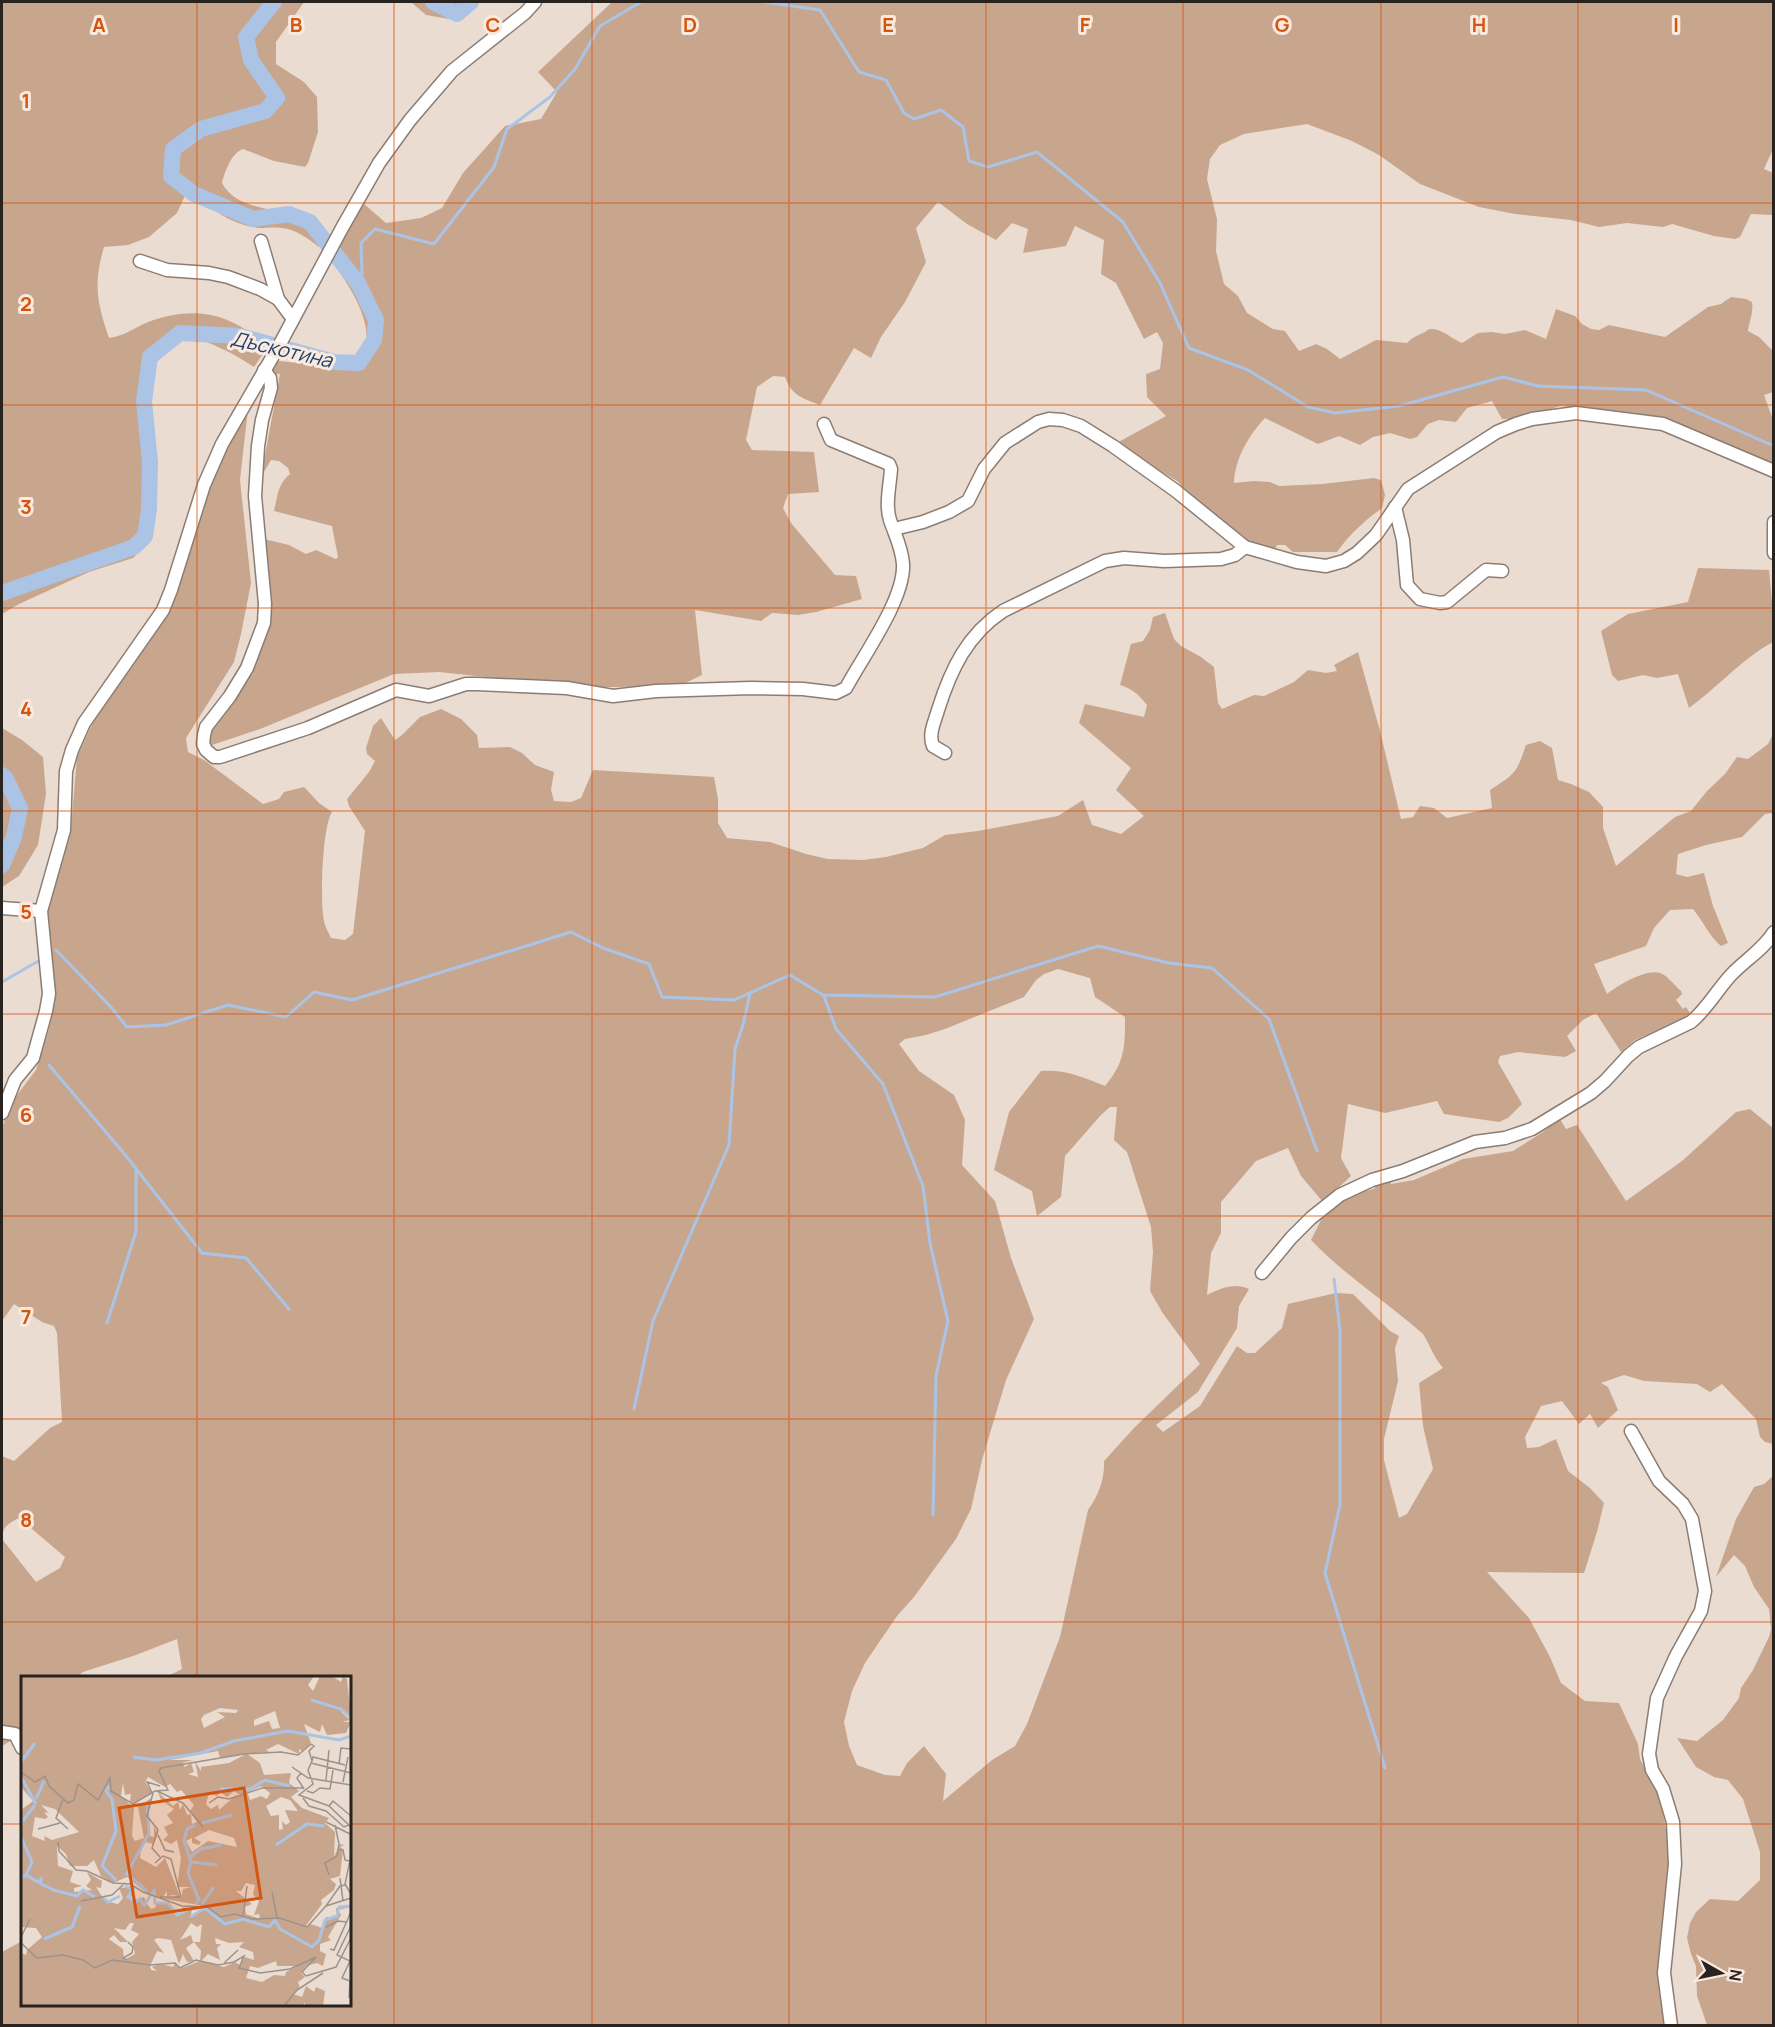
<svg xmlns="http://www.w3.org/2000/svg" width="1775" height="2027" font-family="Manrope,sans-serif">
<rect width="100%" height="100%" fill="#ebdcd1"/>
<!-- green -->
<g fill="#c8a68d" fill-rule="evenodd">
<path d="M2,2H304L276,42V64L304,82L317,97L318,132L308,163L305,167L274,161L243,149C231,153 225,172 222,183C240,219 305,203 326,233L319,247C309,239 295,229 282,228C274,227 266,228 259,228C231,225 204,207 191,183L177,213L149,237L128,245L104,247C93,285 97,302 109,338C124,336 134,328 148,322C193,305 233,312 267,348L254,367C233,353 211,342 185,335L173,344L148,372L144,435L153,488L154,528L146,545L133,558L89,572L19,604L2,614Z"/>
<path d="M411,2H477L455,20L426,15Z"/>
<path d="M612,2H1773V149L1764,169L1773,173V215L1751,214L1740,237L1735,239L1714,236L1672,224L1663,227L1627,223L1599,227L1571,220L1515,214L1479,207L1420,184L1379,155L1352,141L1307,124L1244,134L1220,145L1210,159L1207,179L1217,219L1216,251L1224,284L1238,296L1247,313L1273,329L1285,331L1299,351L1316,344L1327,349L1340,359L1376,340L1407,343C1413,337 1416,336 1423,333C1428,331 1425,330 1431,329C1441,328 1452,339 1462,343L1478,333L1492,332L1505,334L1525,330L1546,339L1556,309L1575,316L1582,324L1591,329L1599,330L1609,325L1665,337L1708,307L1721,304L1731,297L1746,299L1752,302C1754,311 1749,322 1748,331L1759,337L1773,351V392L1764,395L1772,417L1773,465L1669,420L1641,414L1560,406L1521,419H1502L1492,401L1467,408L1456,422L1439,420L1428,424L1417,437L1410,439L1390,433L1373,437L1360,445L1339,436L1318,444L1265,418C1249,435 1235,458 1234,483L1254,481L1270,482L1279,486L1322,484L1374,478L1381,480L1385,495L1382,508C1364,521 1350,534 1337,552H1293L1285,545H1277L1274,551L1242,539L1236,532L1211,514L1177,481L1115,444L1166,416L1147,397L1146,374L1160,369L1163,343L1157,332L1144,339L1116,283L1101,274L1104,240L1075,226L1066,246L1023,253L1028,229L1012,223L996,240L967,224L938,202L916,228L926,262L905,302L881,337L871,358L854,348L820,405C802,398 792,396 785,377L773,376L757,387L746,440L752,450L814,452L819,492L788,494L783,508L791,523L835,575L856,576L862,599L816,612L798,615L772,613L761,621L695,610L702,675L683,684L621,687H580L439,672L394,674L260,729L209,746L198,736L231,686L253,674L268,598L269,565L260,531L264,539L289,545L306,554L316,550L336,559L338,557L332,526L274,511C278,496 277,485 290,474L288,468L279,461L271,460L261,477L280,374H268L275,361C285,361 294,363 303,363C311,363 319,361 326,362C335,362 345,369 354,366C360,364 364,358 365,353C374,321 348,283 330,259L363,203L386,223L421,218L442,208L463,173L505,126L541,119L557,92L538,72Z"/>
<path d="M248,409L240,480L251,583L241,634L234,662L186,738L188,752L204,760L263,804L279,799L284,792L304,787L319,803L332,812C322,827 320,902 324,921C325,927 329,933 331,938L345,940L353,934L365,831L349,806L347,799L369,772L375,761L367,754L366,748L373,726L381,718L395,740L402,735L420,717L441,709L461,719L477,735L479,748L510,747L522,753L535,765L554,772L551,790L554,801L571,802L581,798L593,770L714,777L718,799V823L727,838L770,842L806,854L828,859L863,860L886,857L923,848L945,835L978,831L1058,816L1083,800L1092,825L1121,834L1144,816L1116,790L1131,768L1079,723L1085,704L1144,717L1147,705C1139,695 1133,689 1120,685L1131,644L1143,641L1150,630L1153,617L1165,613L1174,639L1181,646L1201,657L1214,667L1218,703L1222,709L1254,695L1264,696L1277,690L1294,682L1308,670L1326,673L1337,671L1334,665L1358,652L1380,731L1401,819L1413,817L1420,806L1434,808L1447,818L1492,808L1490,790C1516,773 1516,774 1526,745L1540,741L1552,748L1558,780L1571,784L1589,792L1603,807V828L1616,866L1675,817L1691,811L1707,791L1725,774L1737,757L1748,759L1768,744L1773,734V813L1765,814L1742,837L1706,845L1678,854L1676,874L1687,877L1704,873L1713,906L1728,943L1721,946C1709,936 1703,921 1693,909L1670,910L1654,928L1646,946L1594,964L1607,994C1619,985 1645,969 1660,973C1667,975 1676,987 1681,991L1682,994L1676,1000L1683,1009L1686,1007L1690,1013L1681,1020L1635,1040L1621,1052L1596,1013L1583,1020L1567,1036L1576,1051L1565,1057L1518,1052L1500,1056L1498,1062L1522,1104L1508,1118L1499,1122L1444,1114L1437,1101L1385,1113L1348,1104L1341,1158L1351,1176L1323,1202L1301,1176L1288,1148L1256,1161L1221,1202V1233L1211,1253L1207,1295C1220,1288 1236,1282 1249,1289L1239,1306L1237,1328L1198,1392L1156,1425L1163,1432L1200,1406L1237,1346L1247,1353H1255L1282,1328L1288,1304L1336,1293L1353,1294L1390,1331L1399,1336L1395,1348L1398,1381L1384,1439V1460L1399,1518L1407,1514L1433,1469L1423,1426L1419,1383L1443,1368C1434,1358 1430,1345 1423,1334C1387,1302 1344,1275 1311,1240L1327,1208L1359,1188L1365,1191L1374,1189L1379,1182L1390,1179L1391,1184L1414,1180L1463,1159L1513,1151L1543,1132L1555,1122L1558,1116L1566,1129L1577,1125L1626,1201L1682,1161L1736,1112L1750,1109L1773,1128V1444L1765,1442L1760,1437L1756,1419L1722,1384L1710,1392L1697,1384L1644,1381L1624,1375L1601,1383L1608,1387L1618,1410L1598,1428L1590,1414L1579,1424L1562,1401L1541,1406L1525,1437L1527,1448L1539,1447L1556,1439L1568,1471L1590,1488L1604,1503L1597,1532L1584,1573L1487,1572L1529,1618L1550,1657L1561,1683L1585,1701L1619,1703L1638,1744L1640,1759L1652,1781L1661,1801L1671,1858L1668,1903L1661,1930L1659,1953L1667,2025H2V1952L22,1941V2004H350V1678L166,1677L182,1669L177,1639L136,1655L83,1672L76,1677L22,1678V1734L2,1746V1456L14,1461L50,1428L62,1422L57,1333L54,1326L42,1322L14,1304L2,1321V1127L14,1099L36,1070L49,1029L52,1007L46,915L71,828L77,757L112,681L164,614L217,460ZM1058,969L1090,978L1095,997L1125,1017C1125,1047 1125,1062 1105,1086C1083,1077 1065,1069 1041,1071L1009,1112L994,1170L1032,1191L1037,1216L1061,1197L1065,1156L1101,1115L1110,1107H1117L1114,1140L1127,1152L1151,1227L1153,1252L1150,1291L1162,1312L1200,1364L1134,1428L1104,1461C1105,1479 1098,1496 1088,1510L1060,1637L1027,1724L1015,1746L992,1760L943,1801L946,1774L924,1746L907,1763L900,1776L885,1775L857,1765L849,1746L844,1722L852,1691L865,1663L897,1616L914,1597L956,1539L971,1509L982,1460L1006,1380L1034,1319L1011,1258L995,1201L962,1165L965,1120L954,1095L919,1071L899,1044L905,1039L926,1035L945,1029L1024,997L1036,980L1044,974ZM19,1518L65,1557L60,1568L36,1582L2,1539C2,1527 9,1523 19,1518Z"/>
<path d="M1698,568L1769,570L1773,613V642C1742,659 1718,687 1689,708L1678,674L1657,678L1643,675L1618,681L1612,675L1601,631L1628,614L1688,602Z"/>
<path d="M2,728L22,740L43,757L46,794L38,845L19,876L2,887Z"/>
<path d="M1773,1476V2025H1707L1697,1996L1696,1966L1691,1954L1687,1938L1690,1923L1696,1912L1710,1899L1738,1901L1760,1880V1852L1743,1799L1728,1780L1714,1777L1696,1767L1677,1738L1697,1741L1723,1720L1739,1698L1741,1688L1753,1670L1769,1637L1771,1629L1769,1609L1754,1587L1745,1566L1734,1555L1716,1577L1736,1519L1754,1487L1764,1484Z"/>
</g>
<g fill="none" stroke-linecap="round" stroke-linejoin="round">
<!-- stream -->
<g stroke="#abc4e6" stroke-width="3">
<path d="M764,2L820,10L859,72L886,80L904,113L914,119L941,110L963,127L969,161L988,167L1037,152L1123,222L1160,283L1189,348L1248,370L1308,407L1335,413L1399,406L1503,377L1538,386L1646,390L1774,446"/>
<path d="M358,283L362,275L361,243L375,229L434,244L494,167L507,129L550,97L575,69L600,26L641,2"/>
<path d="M56,950L110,1006L127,1027L166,1025L228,1005L286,1017L314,992L352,1000L571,932L603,948L649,964L662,997L734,1000L790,975L823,995L935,997L1098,946L1169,963L1212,968L1269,1019L1317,1151"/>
<path d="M2,982L42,959"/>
<path d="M824,996L836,1029L883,1084L923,1186L930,1243L948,1321L936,1376L933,1515"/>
<path d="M49,1065L127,1157L202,1253L246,1258L289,1309"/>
<path d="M1334,1279L1340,1331V1505L1325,1573L1385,1768"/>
<path d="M107,1323L136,1232V1170"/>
<path d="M634,1409L653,1321L729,1145L735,1049L743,1025L750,993"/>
</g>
<!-- river -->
<g stroke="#abc4e6" stroke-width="16">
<path d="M433,2L457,14L471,2"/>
<path d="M2,593L134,547L145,536L149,509L150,462L144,401L150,357L180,333L240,336L334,362L359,363L374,340L376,320L358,283L310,222L289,214L253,219L194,194L171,176L173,149L201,129L265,111L277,98L251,60L246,37L274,2"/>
<path d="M2,775L6,779L20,808L14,837L2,865"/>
</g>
<defs>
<g id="minor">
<path d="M261,241L278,299"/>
<path d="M140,261L167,270L209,273L228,277L260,289L278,299L293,319"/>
<path d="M264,370L270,378L271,388L262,420L258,446L255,496L265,604L264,623L247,668L230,696L206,727L204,735L203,744L206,750L214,757H220L308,728L396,690L429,696L466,684H477L567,688L613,696L656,691L751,688L803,689L836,693L846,688C863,656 905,599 903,564C902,548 895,535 890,520C885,505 890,485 891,469L889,464L831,440L824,424"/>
<path d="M1395,507L1403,540L1407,585L1420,599L1440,603L1447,602L1486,570L1502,571"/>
<path d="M1774,522V553"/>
<path d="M894,529L923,522L949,512L968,501L984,469L1005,443L1038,422L1049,419L1063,420L1081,426L1113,446L1176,491L1245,547L1297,562L1326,566L1344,561L1357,553L1376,535L1408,489L1497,432L1516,424L1532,419L1576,413L1663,424L1774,471"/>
<path d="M945,753L933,746C928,734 935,721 938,710C951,669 967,635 1003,611L1105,561L1124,558L1164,561L1221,559L1235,555L1245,547"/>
<path d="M2,908L41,911"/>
<path d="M2,1113L15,1080L33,1058L46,1011L49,994L41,911L64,830L66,771L72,750L84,723L163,610L171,590L204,485L222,444L281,342L342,228L379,163L410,120L452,71L525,13L535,2"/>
<path d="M1262,1273L1291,1238L1311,1218L1340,1195L1372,1180L1403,1171L1475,1142L1505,1138L1532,1129L1591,1093L1605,1081L1628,1056L1639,1047L1691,1022C1707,1009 1717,990 1731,975C1745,960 1763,950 1774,932"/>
<path d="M1631,1431L1659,1481L1683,1504L1692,1519L1705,1591L1701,1611L1676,1656L1657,1698L1649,1754L1652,1770L1663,1789L1673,1822L1675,1864L1664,1973L1671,2026"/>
<path d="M2,1732L15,1734L22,1748"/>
</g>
</defs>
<!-- minor casing -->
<use href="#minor" stroke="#8b7d73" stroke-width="15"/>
<!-- minor -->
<use href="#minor" stroke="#fff" stroke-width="12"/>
</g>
<!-- grid -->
<path fill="none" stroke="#d5540e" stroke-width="1.5" stroke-opacity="0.55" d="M197,2V1678M394,2V2026M592,2V2026M789,2V2026M986,2V2026M1183,2V2026M1381,2V2026M1578,2V2026M2,203H1774M2,405H1774M2,608H1774M2,811H1774M2,1014H1774M2,1216H1774M2,1419H1774M2,1622H1774M2,1824H22M350,1824H1774M197,2004V2026"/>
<g text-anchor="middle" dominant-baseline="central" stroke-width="6" stroke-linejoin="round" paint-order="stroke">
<!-- water labels -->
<g font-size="20" font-style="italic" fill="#1f406c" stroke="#f9e9de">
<text transform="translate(282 349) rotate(13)">Дъскотина</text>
</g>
</g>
<!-- overview -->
<g transform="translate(21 1676)">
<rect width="330" height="330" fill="#ebdcd1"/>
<path d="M0,0H293L287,9L292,15L299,0H311L320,6L322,0L326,3L330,40L319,35L329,44L321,46H330L325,57L306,59L301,48L299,56L283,48L290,67L281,75L278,73V78L257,68L245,74L248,76L226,78L239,87L243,99L270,97L268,107L278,115L270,121L281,132L308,142L304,147L314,156L313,181L319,168L323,169L319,171L322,173L319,200L309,203L315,208L313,214L300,224L301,228L284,251L290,248L301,252L305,241H315V232L330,231L317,234L320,239L307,261L310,264L299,268V275L305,278L302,290L296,287L285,290L280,297L284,301L277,306L279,312L272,318L281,321L285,310L293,316L295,311L304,315L302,330H284V326L282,330H0V277L5,279L6,274L21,261L15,252L0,251V134L12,125L0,111ZM199,32L217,34L215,37L196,36L204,41L183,52L180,43L183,39ZM254,35L259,52L251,53L248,45L233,50V44ZM197,75L199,82L193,83L225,78L208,87L180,91V95L174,85L177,101L167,98L173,96L170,87L164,91L161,87L172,84H149ZM127,101L144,111L149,108L156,116L160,114L173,129L169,135L176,146L171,148L170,138L166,139L162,128L159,134L157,126L152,130L137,116L140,124L153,133L146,139L152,147L143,151L147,159L142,164L150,168L156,164L160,182L156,211H170L162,213L160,223L144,182L135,191L119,182L120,171L125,166L132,168L137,158L133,151V161L129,160L126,146L130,122L117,131L123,162L114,165L111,160L113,132L100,120L102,107L104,119L110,118L109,126L113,127L131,117L124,106ZM240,110L249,117L246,123L240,120L229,124L227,118L214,120L198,134L197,129L190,133L185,128L188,117L196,120L199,116L206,121L213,115L219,119ZM260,121L269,124L277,135L264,134L269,146L265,149L261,145L262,153L258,154V139L250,140L245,130ZM20,129L34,133L58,156L31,164L23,160L24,165L11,160L14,141L24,143L27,141L23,136L28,137ZM188,154L213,162L216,171L187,165L171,176L165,165L171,162V167L178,169L180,166L173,162ZM36,170L45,178L49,190H66L73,184L80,200L92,207L106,201L128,219L134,215L135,221H142L146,215V220L154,219L155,221L138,222L184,230L170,240L171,233L162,231L158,239L148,227H135L134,222L135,231L130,233L126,228L128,219L125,226L123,221L116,224L108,221L112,220L109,211L98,212L102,222L97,228L84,225L75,211L80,212L81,205L66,196L70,204L65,210L71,214L53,216V212L61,210L49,206L52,195L37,190ZM225,207L234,209L232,218L238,225L233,239L238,238L239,243L225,238L224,231L231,228L215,215H220ZM109,247H113L110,254L118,258L111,266L114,278L103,284L102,273L88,263L93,259L99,266H107L93,252L104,254ZM170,247L176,251L181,248L179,266H172L170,259L159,264ZM137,262L150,264L158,288L162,278L166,286L173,285L165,272L173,266L180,275L179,285L159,293L154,287L152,291L139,288L131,291L136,295L130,294L129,290L136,275L143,277L133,264ZM194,262L208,267L223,266L218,271L232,276L233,284L224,281L219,289L214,286L203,291L180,285L187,278L199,284L196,272L200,268H195ZM255,285L256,290H277L265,296L264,300L253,299L241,306L225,302L229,290L237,292Z" fill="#c8a68d" fill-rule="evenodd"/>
<path fill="none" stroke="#abc4e6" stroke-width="3" d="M290,24L320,33L330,42M112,81L135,84L180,77L213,65L267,55L318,64L330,60M0,86L14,67M0,101L15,128M88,110L85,115L91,123L95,155L81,190L95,204M199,113H229L244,104L269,110M15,123L23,105M126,128L128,157L106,198L126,215M0,147L14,129M181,147L211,139M174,149L166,153L163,165L170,186L167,197L178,224L174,228M0,161L11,186L5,199M255,169L286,148L303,150M169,181L180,173L200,169M171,186L196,189M0,202L5,199L17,206L20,203V208L33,214L56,220L62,214L74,221M104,210L112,213L107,221L115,226L119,223L123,229L133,215L134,227H147L156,239L169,233M82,221L87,226L99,220M181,228L193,211M169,241L184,232L204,248L222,243L248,251L254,244L259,253L291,271L298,264L304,244L316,240L318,231L330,230M23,263L51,251L59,230"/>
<path fill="none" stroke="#9d928a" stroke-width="1.5" d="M290,68L293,70L288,75L291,85L287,94L292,108L278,119L308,130L330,151M291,85L292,81L324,89M290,87L330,97M318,88L320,72L330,73M271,91L287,102L330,109M0,96L14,106L24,100L28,110L47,127L53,124L57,108L77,124L89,102L90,115L112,128L134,115L147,114L138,95L140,92L223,78L260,76L277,79L290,68M280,97L276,102L283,113M305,104L308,74M322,106L327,81M136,115L162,127L182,151M286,115L292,117L299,112L309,113L312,94M131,117L126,106L139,110M132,117L126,140L137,154L131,172L139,181M282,122L288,130L305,135L323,151L328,149M42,123L35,142L47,153M188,127L197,121L208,123L241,112H282M308,130L312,125L330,140M305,146L329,158M17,153L39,147M137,159L144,174L153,176M37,166L38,175L55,194L66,195L92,207L109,208L122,216L161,230L186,231L200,241L214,238L231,243L258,242L286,251L305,230L330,222M317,174H322L324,184L328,185M330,180L324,208L330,218M134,187L142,180L150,183L160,221M308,199L304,187L316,180L318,168L314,149M319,202L322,225M251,216L256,241M139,221H160M60,225L91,219L104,207M305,230L319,210L324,209M222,240L226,210M305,251L317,245L326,246M0,261L9,243M0,267L16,282L42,279L62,284L74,292L91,284L129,289L154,287L159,292L175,284L197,289L213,286L223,280L218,292L239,297L269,293L295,281L281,296L285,300L315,291L330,262M309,273L313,274L330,236M106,284L102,282L111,277L112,271L107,266M203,287L217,274M328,322L329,305L321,302L329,285L316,279L330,250M263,330L276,314L302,297"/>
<path fill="#d5540e" fill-opacity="0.15" stroke="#d5540e" stroke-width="3" d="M223,112L240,222L116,241L98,132Z"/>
<rect width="330" height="330" fill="none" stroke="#29231f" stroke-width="3"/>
</g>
<g font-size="20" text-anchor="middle" font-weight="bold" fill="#d5540e" stroke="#f9e9de" stroke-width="6" stroke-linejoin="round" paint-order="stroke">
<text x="99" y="32">A</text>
<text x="296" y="32">B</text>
<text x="493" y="32">C</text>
<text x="690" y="32">D</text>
<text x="888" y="32">E</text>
<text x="1085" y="32">F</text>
<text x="1282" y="32">G</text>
<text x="1479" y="32">H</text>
<text x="1676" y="32">I</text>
<text x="26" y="108">1</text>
<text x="26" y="311">2</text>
<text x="26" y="514">3</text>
<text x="26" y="716">4</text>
<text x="26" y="919">5</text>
<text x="26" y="1122">6</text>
<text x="26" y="1324">7</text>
<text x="26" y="1527">8</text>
</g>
<!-- border -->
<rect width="1775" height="2027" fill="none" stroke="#29231f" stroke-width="6"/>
<!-- north arrow -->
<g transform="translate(1721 1973) rotate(99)" stroke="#f9e9de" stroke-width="4.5" paint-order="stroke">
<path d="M0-4.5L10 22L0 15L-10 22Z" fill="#29231f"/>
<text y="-9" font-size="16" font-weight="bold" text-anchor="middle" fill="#29231f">N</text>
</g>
</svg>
